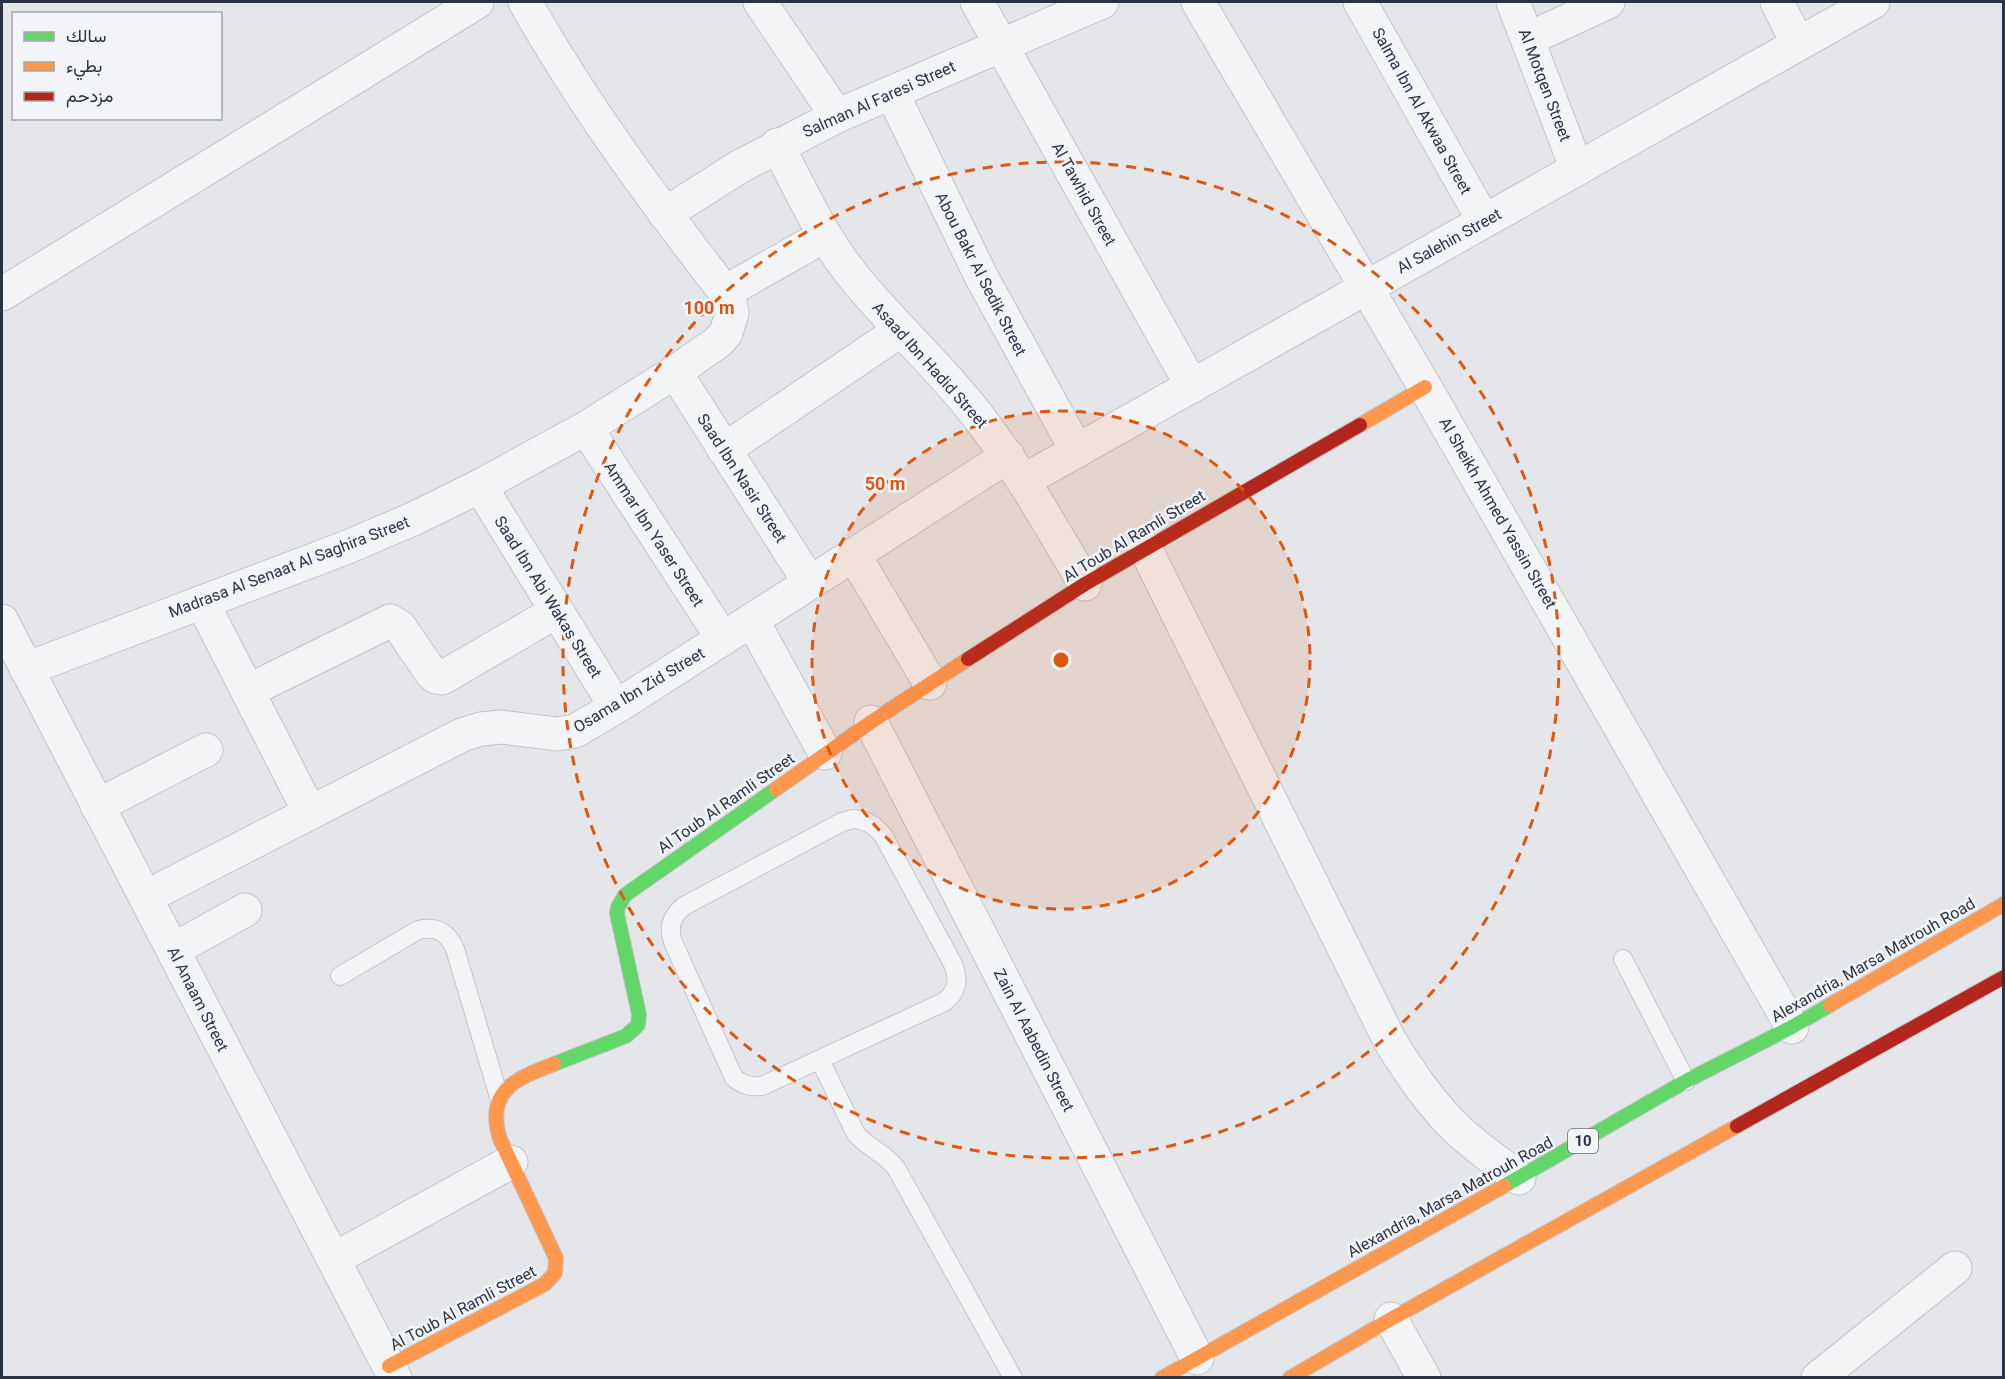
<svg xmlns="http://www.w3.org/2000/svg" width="2005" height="1379" font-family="Roboto,Vazirmatn,sans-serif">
<rect width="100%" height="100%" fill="#e4e6e9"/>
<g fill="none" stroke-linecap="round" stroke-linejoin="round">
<defs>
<g id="lane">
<path d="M853,819C867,820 874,825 883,835L953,964C959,980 958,991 944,1002L762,1086C750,1087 743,1085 734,1078L673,942C668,927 671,917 684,906L842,822Z"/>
<path d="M1623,959L1686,1081"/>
<path d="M340,976L418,930C436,926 447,931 455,949L499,1097"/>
<path d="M820,1060L856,1134C868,1148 885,1153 896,1168L1013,1378"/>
</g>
<g id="street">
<path d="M760,2L837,116"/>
<path d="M977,2L1192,386"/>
<path d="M1198,2L1425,387L1792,1027"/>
<path d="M1360,2L1484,221"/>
<path d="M1513,2L1577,169"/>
<path d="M1777,2L1798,44"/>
<path d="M1528,39L1608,2"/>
<path d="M892,93L982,278L1077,451"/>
<path d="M777,145C800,188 820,234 850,272C889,322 938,364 977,415C1018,468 1051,526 1085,584"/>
<path d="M665,214L739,167L837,116L1102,2"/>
<path d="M725,292L824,236"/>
<path d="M2,294L477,2"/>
<path d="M675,372L810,583"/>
<path d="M586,428L723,639"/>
<path d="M724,450L901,330"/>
<path d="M1025,480L1873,2"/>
<path d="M480,486L616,707"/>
<path d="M1145,548L1390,1041C1410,1073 1432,1106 1460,1132C1479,1149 1499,1163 1519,1178"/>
<path d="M854,555L930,683"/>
<path d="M202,602L310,813"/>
<path d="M752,620L825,753"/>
<path d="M2,621L395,1378"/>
<path d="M26,669L345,548L413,519L480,486L586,428L675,372L718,342L726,333L732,313L730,302L725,292C653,199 583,105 525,2"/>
<path d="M248,691L390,621L400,627L432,674L436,677L442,678L557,611"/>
<path d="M871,722L1197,1358"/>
<path d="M97,806L206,750"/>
<path d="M146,897L462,735L481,729L501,727L557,734L575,731L616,707L1008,456"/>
<path d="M173,950L245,910"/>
<path d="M334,1259L511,1162"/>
<path d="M1391,1319L1424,1378"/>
<path d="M1818,1378L1955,1268"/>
</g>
<g id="fast">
<path d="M554,1064L626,1036L638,1025L639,1014L617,914L618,907L625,895L776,789"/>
<path d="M1504,1186L1686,1081L1792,1027L1830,1005"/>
</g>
<g id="slow">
<path d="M1360,425L1425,387"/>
<path d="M776,789L871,722L968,659"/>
<path d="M1830,1005L2004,904"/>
<path d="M389,1366L545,1284L555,1273L556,1258L500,1139C485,1091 515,1079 554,1064"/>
<path d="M1162,1378L1504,1186"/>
<path d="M1290,1378L1391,1319L1737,1126"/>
</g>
<g id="jam">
<path d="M968,659L1085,584L1360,425"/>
<path d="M1737,1126L2004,977"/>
</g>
</defs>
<!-- lane casing -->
<use href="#lane" stroke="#c2c4c7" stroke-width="20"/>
<!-- street casing -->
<use href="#street" stroke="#c2c4c7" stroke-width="35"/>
<!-- fast casing -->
<use href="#fast" stroke="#c2c4c7" stroke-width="16"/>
<!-- slow casing -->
<use href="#slow" stroke="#c2c4c7" stroke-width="16"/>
<!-- jam casing -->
<use href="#jam" stroke="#c2c4c7" stroke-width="16"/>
<!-- lane -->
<use href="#lane" stroke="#f3f4f6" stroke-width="18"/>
<!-- street -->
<use href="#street" stroke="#f3f4f6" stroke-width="33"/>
<!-- fast -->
<use href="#fast" stroke="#63d668" stroke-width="14"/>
<!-- slow -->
<use href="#slow" stroke="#ff974d" stroke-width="14"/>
<!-- jam -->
<use href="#jam" stroke="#b3261e" stroke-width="14"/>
</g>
<!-- distance rings -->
<circle cx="1061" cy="660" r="249" fill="#de570f" fill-opacity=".12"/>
<g fill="none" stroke="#de570f" stroke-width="3" stroke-dasharray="10 8">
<circle cx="1061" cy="660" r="249"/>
<circle cx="1061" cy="660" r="498"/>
</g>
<g text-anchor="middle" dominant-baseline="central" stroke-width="5" stroke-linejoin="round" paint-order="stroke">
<!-- shield labels -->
<rect fill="#f2f4f8" stroke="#656d7a" stroke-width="1.5" x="1568" y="1129" width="30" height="24" rx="4.5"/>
<g font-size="15" font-weight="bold" fill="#293344">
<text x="1583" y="1141">10</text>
</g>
<!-- street labels -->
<g font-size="16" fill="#293344" stroke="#f2f4f8">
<text transform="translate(1545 85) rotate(69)">Al Motqen Street</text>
<text transform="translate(879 99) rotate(-24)">Salman Al Faresi Street</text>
<text transform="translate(1422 111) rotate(61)">Salma Ibn Al Akwaa Street</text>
<text transform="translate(1084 194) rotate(61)">Al Tawhid Street</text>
<text transform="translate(1449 241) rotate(-29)">Al Salehin Street</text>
<text transform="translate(981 274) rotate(63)">Abou Bakr Al Sedik Street</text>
<text transform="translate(930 365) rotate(48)">Asaad Ibn Hadid Street</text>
<text transform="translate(742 478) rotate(57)">Saad Ibn Nasir Street</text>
<text transform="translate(1498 513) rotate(60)">Al Sheikh Ahmed Yassin Street</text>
<text transform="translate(654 534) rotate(57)">Ammar Ibn Yaser Street</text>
<text transform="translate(1134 536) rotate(-31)">Al Toub Al Ramli Street</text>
<text transform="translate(289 567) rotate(-21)">Madrasa Al Senaat Al Saghira Street</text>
<text transform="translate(548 597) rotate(58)">Saad Ibn Abi Wakas Street</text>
<text transform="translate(639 690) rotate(-31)">Osama Ibn Zid Street</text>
<text transform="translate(726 803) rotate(-35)">Al Toub Al Ramli Street</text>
<text transform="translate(1873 960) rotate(-30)">Alexandria, Marsa Matrouh Road</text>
<text transform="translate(198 999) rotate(63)">Al Anaam Street</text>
<text transform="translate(1034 1040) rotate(63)">Zain Al Aabedin Street</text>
<text transform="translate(1450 1197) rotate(-29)">Alexandria, Marsa Matrouh Road</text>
<text transform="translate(463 1308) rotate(-28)">Al Toub Al Ramli Street</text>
</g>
</g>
<circle cx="1061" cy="660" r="9" fill="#de570f" stroke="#f2f4f8" stroke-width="3"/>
<g font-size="18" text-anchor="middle" font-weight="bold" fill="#de570f" stroke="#f2f4f8" stroke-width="5" stroke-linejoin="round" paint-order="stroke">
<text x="709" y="314">100 m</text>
<text x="885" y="490">50 m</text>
</g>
<!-- border -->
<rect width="2005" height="1379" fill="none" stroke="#293344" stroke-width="6"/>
<!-- legend -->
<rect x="12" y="12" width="210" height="108" fill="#f2f4f8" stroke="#a2a7b0" stroke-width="1.5"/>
<rect x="24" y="32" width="30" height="9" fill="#63d668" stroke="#a2a7b0" stroke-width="1.5"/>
<text x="66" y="42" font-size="18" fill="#293344">سالك</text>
<rect x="24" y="62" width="30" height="9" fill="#ff974d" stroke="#a2a7b0" stroke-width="1.5"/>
<text x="66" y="72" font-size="18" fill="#293344">بطيء</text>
<rect x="24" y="92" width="30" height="9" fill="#b3261e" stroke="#a2a7b0" stroke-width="1.5"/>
<text x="66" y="102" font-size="18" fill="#293344">مزدحم</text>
</svg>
